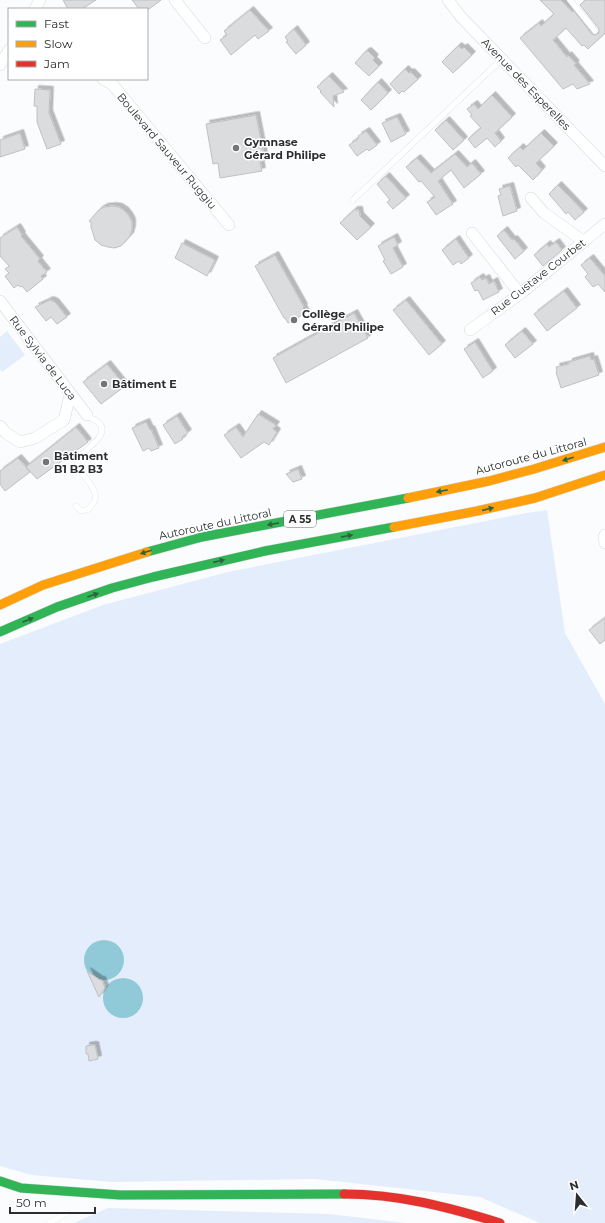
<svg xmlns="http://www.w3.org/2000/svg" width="605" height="1223" font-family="Montserrat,sans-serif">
<defs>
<filter id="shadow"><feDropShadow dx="3.5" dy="-3.5" stdDeviation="0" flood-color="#0004"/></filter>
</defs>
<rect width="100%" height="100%" fill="#fbfcfd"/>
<!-- green -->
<g fill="#e4edfb">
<path d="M7,331L25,355L2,372L0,369V337Z"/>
<path d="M547,510L565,633L605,704V1223H540L480,1197L315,1179L111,1182L32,1175L0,1166V644L103,605L228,572L521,514Z"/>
<path d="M108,1208L329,1214L406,1223H74Z"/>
</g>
<!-- water -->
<g fill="#90c9d8">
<circle cx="104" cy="960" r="20"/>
<circle cx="123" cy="998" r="20"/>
</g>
<!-- building -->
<g fill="#dbdcde" stroke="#bfc0c2" filter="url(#shadow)">
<path d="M63,0H96L82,9H68Z"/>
<path d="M132,0H161L149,9H139Z"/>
<path d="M540,0H561L572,12L574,11L592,34L595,35L599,33V29L580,5L585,0H605V33L588,49L584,45L582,46L566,28L553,40L567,57L568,55L576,64L574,65L590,84L577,89L573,84L563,89L520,38L539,23L541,26L554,14Z"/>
<path d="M250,10L269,31L258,39L255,35L231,55L220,40L227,35L224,31Z"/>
<path d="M294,29L306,45L296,54L286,42L288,41L285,37Z"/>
<path d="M458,46L462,49L464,47L472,55L453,73L442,62Z"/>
<path d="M368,51L375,58L373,60L379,66L369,76L355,63L365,52Z"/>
<path d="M405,69L409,73L411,72L418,79L404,92L402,91L399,94L390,84Z"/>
<path d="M329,76L344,92L333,96L334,107L320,92L321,91L317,87Z"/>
<path d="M378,82L388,93L371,110L361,100Z"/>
<path d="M35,89L50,90L49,113L61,144L47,149L37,122V106H34Z"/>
<path d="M492,95L512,117L495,133L501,141L495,147L487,138L475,148L468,139L481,128L470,116L472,115L467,109L474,104L478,109Z"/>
<path d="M256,115L265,161L260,162L262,171L220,178L218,163L213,164L206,124Z"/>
<path d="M397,117L406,134L391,142L382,123Z"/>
<path d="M446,120L464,140L453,150L435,130Z"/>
<path d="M366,131L377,145L369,151L367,149L357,156L349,145L359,138L358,136Z"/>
<path d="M20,133L25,149L0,157V140Z"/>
<path d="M541,133L554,146L536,163L542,170L533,180L518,165L516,167L508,158L520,147L523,150Z"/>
<path d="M455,154L467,167L472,163L481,174L464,188L451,170L438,181L453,204L436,215L427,202L435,197L421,181L419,182L406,167L417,158L431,173Z"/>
<path d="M386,176L406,198L393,209L387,202L390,200L377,184Z"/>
<path d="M558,185L584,212L575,220L568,212L566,214L549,194Z"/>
<path d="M510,186L517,211L503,216L498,196L501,195L499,189Z"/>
<path d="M113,206L119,207L125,211L129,216L132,222V229L130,236L121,246L114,248L108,247L101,245L95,240L91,227V222L89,221L99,210L104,207Z"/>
<path d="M354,210H359L360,216L371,227L357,240L340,223Z"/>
<path d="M17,227L22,235L21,236L40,259L38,261L47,272L41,276L43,279L27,292L22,286L20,287L18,285L14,288L5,276L9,273L5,269L9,266L0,256V238Z"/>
<path d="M504,230L512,240L514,239L524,251L515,259L497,236Z"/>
<path d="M394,237L398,245L393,248L403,267L391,274L383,261L385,260L378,246Z"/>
<path d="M456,239L469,258L461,264L459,261L453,265L442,250Z"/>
<path d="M556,242L562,250L543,266L534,255L547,244L549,247Z"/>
<path d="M182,243L215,260L207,276L175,258Z"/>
<path d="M275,255L304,307L303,308L306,313L288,323L285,318H284L255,266Z"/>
<path d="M590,258L605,276V292L598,284L593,287L585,277L588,274L581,265Z"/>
<path d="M480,277L482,280L486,278L489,284L494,281L499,292L483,300L478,290L475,291L471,283Z"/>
<path d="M564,291L577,308L547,331L534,314Z"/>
<path d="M50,300L55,302L67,317L57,324L51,317L46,321L35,307Z"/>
<path d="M406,300L442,344L429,355L393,310Z"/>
<path d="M354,313L368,338L286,383L273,358Z"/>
<path d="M522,331L533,344L515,358L505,345Z"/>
<path d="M475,342L493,371L483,378L464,349Z"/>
<path d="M590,356L591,360L594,359L599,375L561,388L556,372L557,371L556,367L569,364V362Z"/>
<path d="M107,364L125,386L101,404L83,382Z"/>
<path d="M258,414L276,425L273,429L277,432L269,445L264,442L241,458L224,435L236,427L243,437Z"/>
<path d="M177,416L188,433L182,437L183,439L175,444L163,425Z"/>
<path d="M146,422L150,430L151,429L159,448L151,451L149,448L143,451L132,428Z"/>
<path d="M76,427L88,442L37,479L26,467L30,472L5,491L0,484V471L18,458L26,467Z"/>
<path d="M298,469L302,479L293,482L286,474Z"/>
<path d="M605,618V640L600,644L589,630Z"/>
<path d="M87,971L100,980H102L105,988L99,997Z"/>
<path d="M91,1045H95L98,1059L89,1061L88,1054H86V1046Z"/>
</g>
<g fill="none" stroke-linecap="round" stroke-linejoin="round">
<defs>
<g id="lane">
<path d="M570,0L595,31"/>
<path d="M353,200L502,59"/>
<path d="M76,506L81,511L89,509C91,506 94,503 95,500C98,490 83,475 77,467C77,464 77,461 79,458C85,448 112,435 98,422C95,420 90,418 87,415"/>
<path d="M49,1223L67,1213"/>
</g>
<g id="street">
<path d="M175,0L205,38"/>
<path d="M448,0L461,17L605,166"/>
<path d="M35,9L40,0"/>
<path d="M0,65L9,50"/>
<path d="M103,79L112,84L229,225"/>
<path d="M531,198L544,213L583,241"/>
<path d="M472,233L520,294"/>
<path d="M0,301L87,415"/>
<path d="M470,330L520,294L605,224"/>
<path d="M0,426L6,433L20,442L35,438L64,420L70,395"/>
<path d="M605,535L604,537L605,543"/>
</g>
<g id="fast">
<path d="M147,552L202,537L408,498"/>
<path d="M0,632L57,607L112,588L153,577L265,551L394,527"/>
<path d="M0,1181L21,1188L120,1195L344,1194"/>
</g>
<g id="slow">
<path d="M408,498L489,481L534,469L605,447"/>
<path d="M394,527L477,511L535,498L605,475"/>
<path d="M0,605L43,585L147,552"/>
</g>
<path id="jam" d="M344,1194C399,1194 448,1207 500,1223"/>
</defs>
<!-- lane casing -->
<use href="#lane" stroke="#d8d9db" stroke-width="6"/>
<!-- street casing -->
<use href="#street" stroke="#d8d9db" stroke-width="12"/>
<!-- fast casing -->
<use href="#fast" stroke="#d8d9db" stroke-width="10"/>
<!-- slow casing -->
<use href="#slow" stroke="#d8d9db" stroke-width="10"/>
<!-- jam casing -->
<use href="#jam" stroke="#d8d9db" stroke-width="10"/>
<!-- lane -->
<use href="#lane" stroke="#feffff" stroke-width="5.5"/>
<!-- street -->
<use href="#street" stroke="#feffff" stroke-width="11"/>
<!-- fast -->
<use href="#fast" stroke="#30b455" stroke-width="9"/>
<!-- slow -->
<use href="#slow" stroke="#ff9f0a" stroke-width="9"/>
<!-- jam -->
<use href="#jam" stroke="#e5322d" stroke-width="9"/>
</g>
<!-- one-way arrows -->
<defs><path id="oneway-solid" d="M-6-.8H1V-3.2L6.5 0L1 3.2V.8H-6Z"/></defs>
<g fill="#2d633e">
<use href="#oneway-solid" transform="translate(568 459) rotate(163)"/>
<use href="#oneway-solid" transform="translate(442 491) rotate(168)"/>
<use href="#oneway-solid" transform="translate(488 509) rotate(-13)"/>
<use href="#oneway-solid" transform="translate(273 524) rotate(169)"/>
<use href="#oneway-solid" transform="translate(347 536) rotate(-11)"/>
<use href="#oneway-solid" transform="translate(146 552) rotate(162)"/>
<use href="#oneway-solid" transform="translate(219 561) rotate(-13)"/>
<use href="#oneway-solid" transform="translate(93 595) rotate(-19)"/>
<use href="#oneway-solid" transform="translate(28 620) rotate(-23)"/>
</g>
<!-- markers -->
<g fill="#747577" stroke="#fff" stroke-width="1.5">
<circle cx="236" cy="148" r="4"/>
<circle cx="294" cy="320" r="4"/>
<circle cx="104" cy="384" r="4"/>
<circle cx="46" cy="462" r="4"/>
</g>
<g text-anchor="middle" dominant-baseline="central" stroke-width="3" stroke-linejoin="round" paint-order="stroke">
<!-- shield labels -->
<rect fill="#fff" stroke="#6b6c6d" stroke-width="1" x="284" y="511" width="32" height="16" rx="3"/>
<g font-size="10" font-weight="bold" fill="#2b2d2f">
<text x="300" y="519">A 55</text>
</g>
<!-- street labels -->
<g font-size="11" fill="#2b2d2f" stroke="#fff">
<text transform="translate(526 84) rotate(46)">Avenue des Esperelles</text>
<text transform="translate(167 151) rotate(50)">Boulevard Sauveur Ruggiu</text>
<text transform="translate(538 277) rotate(-38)">Rue Gustave Courbet</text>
<text transform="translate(43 358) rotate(53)">Rue Sylvia de Luca</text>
<text transform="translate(531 456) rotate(-15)">Autoroute du Littoral</text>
<text transform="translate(215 524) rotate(-12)">Autoroute du Littoral</text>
</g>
<!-- poi labels -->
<g font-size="11" font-weight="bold" fill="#2b2d2f" stroke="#fff" text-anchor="start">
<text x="244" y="142">Gymnase<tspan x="244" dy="13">Gérard Philipe</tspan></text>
<text x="302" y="314">Collège<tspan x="302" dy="13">Gérard Philipe</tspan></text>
<text x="112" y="384">Bâtiment E</text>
<text x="54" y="456">Bâtiment<tspan x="54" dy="13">B1 B2 B3</tspan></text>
</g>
</g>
<!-- legend -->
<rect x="8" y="8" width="140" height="72" fill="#ffffff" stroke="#aaabac"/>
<rect x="16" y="21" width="20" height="6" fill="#30b455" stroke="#aaabac"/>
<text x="44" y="28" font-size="12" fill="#2b2d2f">Fast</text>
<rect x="16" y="41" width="20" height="6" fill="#ff9f0a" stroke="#aaabac"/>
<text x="44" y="48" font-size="12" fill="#2b2d2f">Slow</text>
<rect x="16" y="61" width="20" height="6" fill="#e5322d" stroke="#aaabac"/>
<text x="44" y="68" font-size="12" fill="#2b2d2f">Jam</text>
<!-- north arrow -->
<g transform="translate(577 1195) rotate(343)" stroke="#ffffff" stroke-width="3" paint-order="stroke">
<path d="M0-3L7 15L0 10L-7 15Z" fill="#2b2d2f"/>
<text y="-6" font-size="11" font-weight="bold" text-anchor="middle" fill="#2b2d2f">N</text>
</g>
<!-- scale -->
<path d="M10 1207v6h85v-6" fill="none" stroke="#2b2d2f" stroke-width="2"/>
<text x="16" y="1207" font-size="12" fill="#2b2d2f" stroke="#ffffff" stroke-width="3" paint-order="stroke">50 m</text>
</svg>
